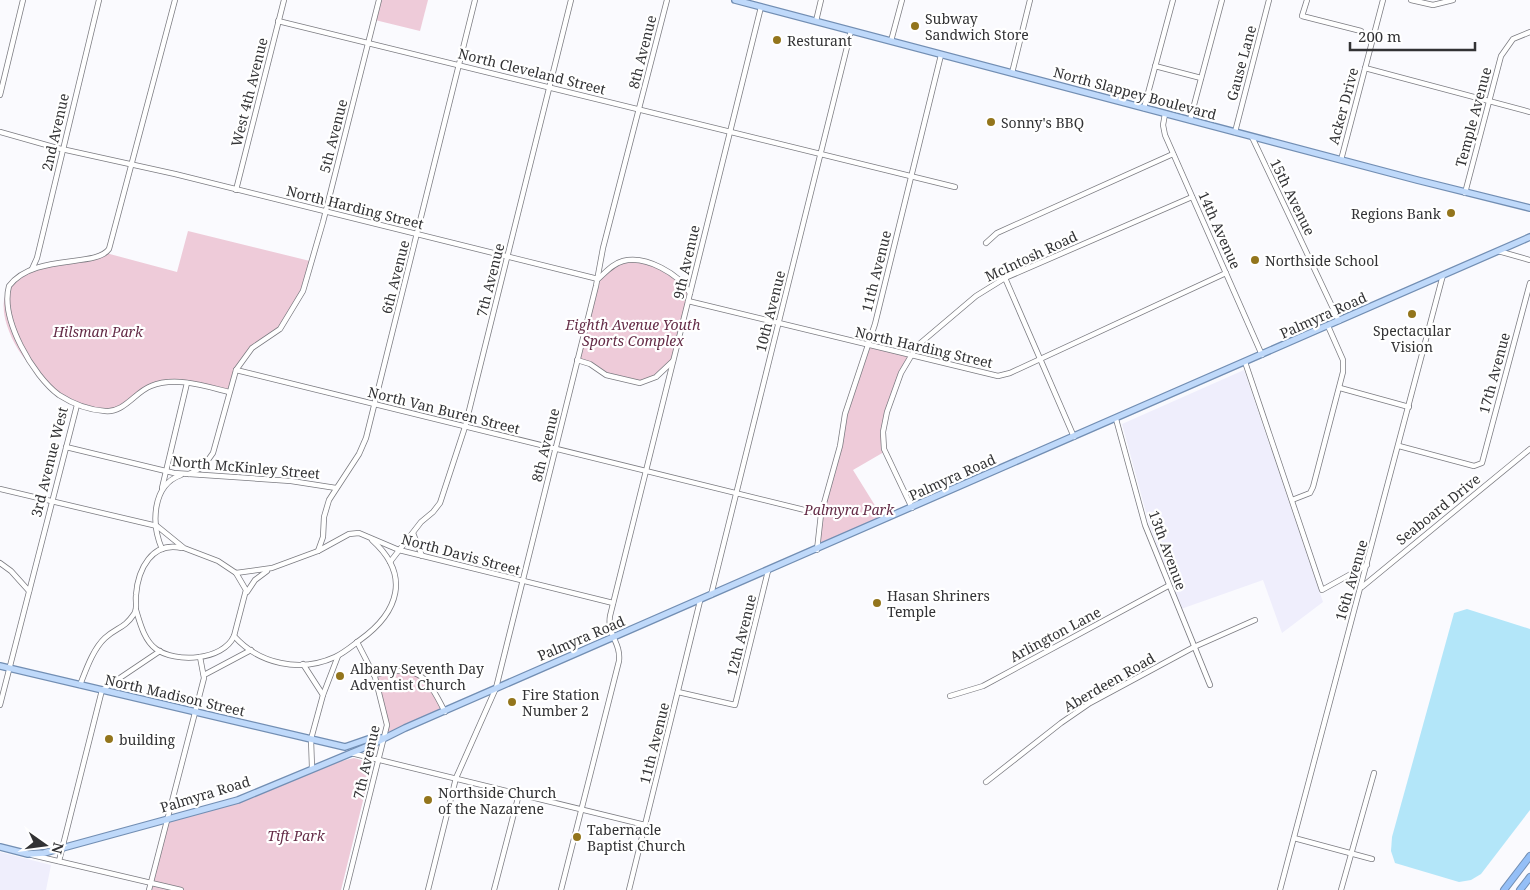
<svg xmlns="http://www.w3.org/2000/svg" width="1530" height="890" font-family="'Noto Serif',serif">
<rect width="100%" height="100%" fill="#fafafe"/>
<!-- built -->
<g fill="#efeefc">
<path d="M1244,370L1323,602L1282,633L1263,580L1181,609L1150,527L1122,424Z"/>
<path d="M0,852L51,865L46,890H0Z"/>
</g>
<!-- green -->
<g fill="#eecbd9">
<path d="M380,0H428L420,31L375,20Z"/>
<path d="M188,231L310,261L302,291L279,329L258,342L233,372L228,391C212,387 173,377 157,383C139,390 127,406 107,410C103,411 97,409 93,408C59,400 21,364 9,331C3,316 0,298 11,285C24,271 48,264 66,261C79,260 97,262 106,253L177,272Z"/>
<path d="M631,260C659,266 670,274 690,294L674,360L650,379L640,382L606,374L578,360L598,279L615,265Z"/>
<path d="M869,347L909,355L886,411L884,452L853,470L884,520L818,549C825,480 846,412 869,347Z"/>
<path d="M410,672L426,679L444,711L385,738L388,725L375,675Z"/>
<path d="M354,758L368,762L371,768L341,890H150L167,820L239,800L313,768Z"/>
</g>
<!-- water -->
<path fill="#b3e6f9" d="M1467,609L1530,629V810L1481,874L1471,880L1459,882L1395,863L1391,851L1392,837L1454,613Z"/>
<g fill="none" stroke-linecap="round" stroke-linejoin="round">
<defs>
<g id="minor">
<path d="M175,0L109,249C96,268 34,253 9,286C0,319 33,376 59,395C73,404 89,410 105,411C124,413 135,392 151,386C175,376 205,386 229,392"/>
<path d="M1307,0L1302,16L1361,31"/>
<path d="M1411,0L1433,5L1453,0"/>
<path d="M278,21L955,187"/>
<path d="M816,21L821,0"/>
<path d="M891,41L902,0"/>
<path d="M1155,66L1201,78"/>
<path d="M1365,68L1530,112"/>
<path d="M1012,73L1030,0"/>
<path d="M0,95L23,0"/>
<path d="M1144,108L1173,0"/>
<path d="M1165,114L1163,125L1165,135L1262,355"/>
<path d="M1190,120L1222,0"/>
<path d="M0,132L57,148L175,174L598,279C606,272 612,264 623,261C646,255 679,274 690,293"/>
<path d="M1235,132L1269,0"/>
<path d="M1252,137L1339,321"/>
<path d="M1341,160L1383,0"/>
<path d="M236,190L284,0"/>
<path d="M1465,193L1501,56L1513,39L1530,32"/>
<path d="M986,243L997,233L1173,154"/>
<path d="M1498,251L1530,260"/>
<path d="M32,269L37,258L99,0"/>
<path d="M1005,278L1074,437"/>
<path d="M688,301L998,376L1010,373L1226,273"/>
<path d="M577,360L590,364L606,375L640,383L656,377L673,361"/>
<path d="M1245,362L1322,590L1367,565"/>
<path d="M236,370L821,514"/>
<path d="M1340,388L1409,407"/>
<path d="M1116,419L1145,525L1210,685"/>
<path d="M1399,446L1474,466L1482,463L1530,283"/>
<path d="M66,447L174,473L291,481L336,488"/>
<path d="M189,474L203,467L213,453L236,370L252,348L280,329L303,291L323,222L379,0"/>
<path d="M162,488L187,383"/>
<path d="M0,489L157,526L184,548L218,561L236,573L272,568L318,551L349,534L359,533L399,550L613,603"/>
<path d="M1292,500L1310,493L1313,487L1343,372V360L1328,326"/>
<path d="M912,508L884,449L883,432L887,412L901,373L917,346L976,296L1005,278L1192,197"/>
<path d="M413,533L422,556"/>
<path d="M162,549C151,524 152,485 181,475"/>
<path d="M817,550L821,514L840,446L845,414L875,324L941,55"/>
<path d="M318,551L323,537L324,517L329,500L359,454L366,438L475,0"/>
<path d="M390,562L421,522L433,512L440,503L465,427L571,0"/>
<path d="M0,563L11,571L29,591"/>
<path d="M236,573L246,590L234,636C259,664 300,673 335,657C344,653 352,646 360,640C399,612 411,575 372,540"/>
<path d="M1362,587L1530,449"/>
<path d="M247,592L255,580L267,571"/>
<path d="M711,595L851,31"/>
<path d="M136,610C140,623 144,640 156,649C175,663 223,661 234,636"/>
<path d="M303,664L323,695L311,739L312,768"/>
<path d="M204,675L251,650"/>
<path d="M374,675C418,664 426,674 445,712"/>
<path d="M80,685C86,670 93,649 105,638C117,627 124,629 134,614C138,608 135,602 136,595C138,569 152,541 182,548"/>
<path d="M678,692L735,705L768,571"/>
<path d="M323,695L338,656"/>
<path d="M950,696L983,686L1168,586"/>
<path d="M0,705L77,405"/>
<path d="M351,753L645,825"/>
<path d="M986,782L1061,723L1090,703L1194,647L1255,620"/>
<path d="M1294,838L1372,859"/>
<path d="M32,855L181,890"/>
<path d="M59,861L102,690L160,651"/>
<path d="M149,890L204,678L200,657"/>
<path d="M346,890L387,725L375,677L357,642"/>
<path d="M428,890L456,778L496,688L596,286L603,248L667,0"/>
<path d="M494,890L519,794"/>
<path d="M561,890L619,661C621,642 607,635 610,616L761,7"/>
<path d="M629,890L700,601"/>
<path d="M1280,890L1443,275"/>
<path d="M1341,890L1374,773"/>
</g>
<g id="major">
<path d="M735,0L1417,180L1530,208"/>
<path d="M0,666L345,747L371,738H382"/>
<path d="M0,847L28,854L44,853L238,800L373,744L405,728L1530,237"/>
</g>
<g id="highway">
<path d="M1504,890L1530,856"/>
<path d="M1520,890L1530,877"/>
</g>
</defs>
<!-- minor casing -->
<use href="#minor" stroke="#7b7b81" stroke-width="6"/>
<!-- major casing -->
<use href="#major" stroke="#728eb3" stroke-width="8"/>
<!-- highway casing -->
<use href="#highway" stroke="#728eb3" stroke-width="8"/>
<!-- minor -->
<use href="#minor" stroke="#fff" stroke-width="4.5"/>
<!-- major -->
<use href="#major" stroke="#bfd9fa" stroke-width="5.5"/>
<!-- highway -->
<use href="#highway" stroke="#94bff7" stroke-width="6"/>
</g>
<!-- markers -->
<g fill="#93751c" stroke="#fff" stroke-width="2">
<circle cx="915" cy="26" r="5"/>
<circle cx="777" cy="40" r="5"/>
<circle cx="991" cy="122" r="5"/>
<circle cx="1451" cy="213" r="5"/>
<circle cx="1255" cy="260" r="5"/>
<circle cx="1412" cy="314" r="5"/>
<circle cx="877" cy="603" r="5"/>
<circle cx="340" cy="676" r="5"/>
<circle cx="512" cy="702" r="5"/>
<circle cx="109" cy="739" r="5"/>
<circle cx="428" cy="800" r="5"/>
<circle cx="577" cy="837" r="5"/>
</g>
<g text-anchor="middle" dominant-baseline="central" stroke-width="4.5" stroke-linejoin="round" paint-order="stroke">
<!-- poi labels -->
<g font-size="14" fill="#323234" stroke="#fff" text-anchor="start">
<text x="925" y="18">Subway<tspan x="925" dy="16">Sandwich Store</tspan></text>
<text x="787" y="40">Resturant</text>
<text x="1001" y="122">Sonny's BBQ</text>
<text x="1441" y="213" text-anchor="end">Regions Bank</text>
<text x="1265" y="260">Northside School</text>
<text x="1412" y="330" text-anchor="middle">Spectacular<tspan x="1412" dy="16">Vision</tspan></text>
<text x="887" y="595">Hasan Shriners<tspan x="887" dy="16">Temple</tspan></text>
<text x="350" y="668">Albany Seventh Day<tspan x="350" dy="16">Adventist Church</tspan></text>
<text x="522" y="694">Fire Station<tspan x="522" dy="16">Number 2</tspan></text>
<text x="119" y="739">building</text>
<text x="438" y="792">Northside Church<tspan x="438" dy="16">of the Nazarene</tspan></text>
<text x="587" y="829">Tabernacle<tspan x="587" dy="16">Baptist Church</tspan></text>
</g>
<!-- street labels -->
<g font-size="14" fill="#323234" stroke="#fff">
<text transform="translate(642 52) rotate(-76)">8th Avenue</text>
<text transform="translate(1241 63) rotate(-75)">Gause Lane</text>
<text transform="translate(532 71) rotate(14)">North Cleveland Street</text>
<text transform="translate(249 92) rotate(-76)">West 4th Avenue</text>
<text transform="translate(1135 93) rotate(15)">North Slappey Boulevard</text>
<text transform="translate(1343 106) rotate(-75)">Acker Drive</text>
<text transform="translate(1473 117) rotate(-75)">Temple Avenue</text>
<text transform="translate(55 132) rotate(-77)">2nd Avenue</text>
<text transform="translate(333 136) rotate(-76)">5th Avenue</text>
<text transform="translate(1293 197) rotate(64)">15th Avenue</text>
<text transform="translate(355 207) rotate(14)">North Harding Street</text>
<text transform="translate(1220 230) rotate(66)">14th Avenue</text>
<text transform="translate(1031 256) rotate(-25)">McIntosh Road</text>
<text transform="translate(686 262) rotate(-77)">9th Avenue</text>
<text transform="translate(876 271) rotate(-76)">11th Avenue</text>
<text transform="translate(395 277) rotate(-76)">6th Avenue</text>
<text transform="translate(490 280) rotate(-76)">7th Avenue</text>
<text transform="translate(770 311) rotate(-76)">10th Avenue</text>
<text transform="translate(1323 315) rotate(-24)">Palmyra Road</text>
<text transform="translate(924 347) rotate(13)">North Harding Street</text>
<text transform="translate(1494 373) rotate(-75)">17th Avenue</text>
<text transform="translate(444 410) rotate(14)">North Van Buren Street</text>
<text transform="translate(545 445) rotate(-76)">8th Avenue</text>
<text transform="translate(49 462) rotate(-76)">3rd Avenue West</text>
<text transform="translate(246 467) rotate(5)">North McKinley Street</text>
<text transform="translate(952 477) rotate(-24)">Palmyra Road</text>
<text transform="translate(1438 509) rotate(-39)">Seaboard Drive</text>
<text transform="translate(1168 550) rotate(70)">13th Avenue</text>
<text transform="translate(461 554) rotate(15)">North Davis Street</text>
<text transform="translate(1351 580) rotate(-74)">16th Avenue</text>
<text transform="translate(1055 634) rotate(-28)">Arlington Lane</text>
<text transform="translate(741 635) rotate(-76)">12th Avenue</text>
<text transform="translate(581 638) rotate(-23)">Palmyra Road</text>
<text transform="translate(1109 682) rotate(-30)">Aberdeen Road</text>
<text transform="translate(175 695) rotate(13)">North Madison Street</text>
<text transform="translate(654 743) rotate(-76)">11th Avenue</text>
<text transform="translate(366 762) rotate(-77)">7th Avenue</text>
<text transform="translate(205 794) rotate(-17)">Palmyra Road</text>
</g>
<!-- park labels -->
<g font-size="14" font-style="italic" fill="#642c47" stroke="#fff">
<text x="633" y="324">Eighth Avenue Youth<tspan x="633" dy="16">Sports Complex</tspan></text>
<text x="98" y="331">Hilsman Park</text>
<text x="849" y="509">Palmyra Park</text>
<text x="296" y="835">Tift Park</text>
</g>
</g>
<!-- north arrow -->
<g transform="translate(45 845) rotate(104)" stroke="#ffffff" stroke-width="4" paint-order="stroke">
<path d="M0-4L9 19L0 12L-9 19Z" fill="#323234"/>
<text y="-8" font-size="14" font-weight="bold" text-anchor="middle" fill="#323234">N</text>
</g>
<!-- scale -->
<path d="M1350 42v8h125v-8" fill="none" stroke="#323234" stroke-width="2.5"/>
<text x="1358" y="42" font-size="15" fill="#323234" stroke="#ffffff" stroke-width="4" paint-order="stroke">200 m</text>
</svg>
